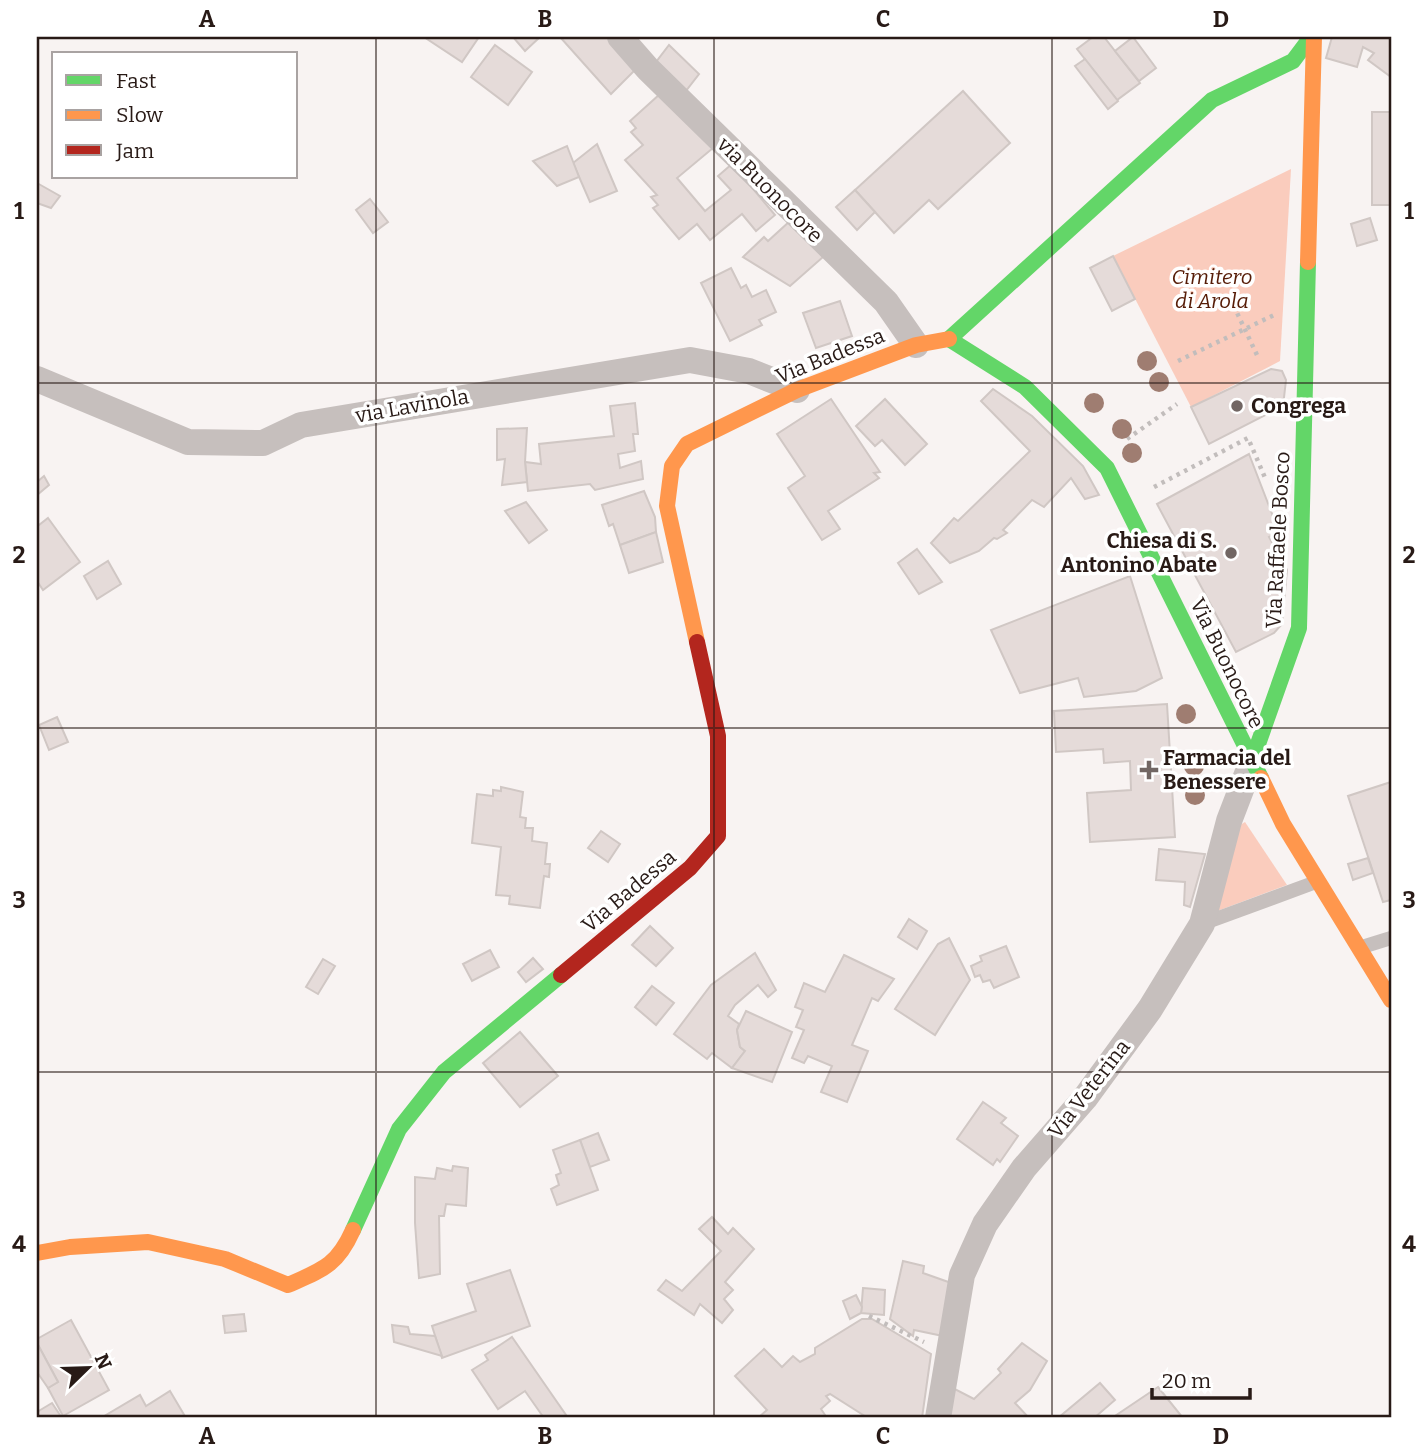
<svg xmlns="http://www.w3.org/2000/svg" width="1428" height="1455" font-family="Bitter,serif">
<rect width="100%" height="100%" fill="#f8f3f2"/>
<!-- green -->
<g fill="#faccbd">
<path d="M1291,169L1280,361L1191,407L1113,256Z"/>
<path d="M1245,822L1287,885L1212,913L1237,827Z"/>
</g>
<!-- building -->
<g fill="#e5dbd9" stroke="#d0c7c4" stroke-width="2">
<path d="M424,37H479L462,62Z"/>
<path d="M513,37H540L525,51Z"/>
<path d="M560,37H611L637,68L611,94Z"/>
<path d="M1093,37H1104L1140,83L1117,100L1077,49Z"/>
<path d="M1133,37L1156,68L1139,81L1115,51Z"/>
<path d="M1332,37H1391V77L1368,60L1374,53L1363,47L1357,67L1326,58Z"/>
<path d="M495,45L532,72L508,105L471,77Z"/>
<path d="M669,45L699,74L682,96L653,66Z"/>
<path d="M1085,59L1118,101L1108,109L1075,66Z"/>
<path d="M963,91L1010,143L938,209L929,200L894,233L855,190Z"/>
<path d="M660,94L713,148L677,178L705,211L731,190L718,176L732,164L775,215L756,231L742,214L710,240L697,224L679,239L653,208L658,205L651,197L657,195L625,160L643,145L631,132L636,128L630,121Z"/>
<rect x="1372" y="112" width="19" height="93"/>
<path d="M597,144L617,191L590,202L573,163Z"/>
<path d="M567,146L579,177L557,186L533,161Z"/>
<path d="M37,183L60,196L51,208L37,203Z"/>
<path d="M855,190L875,212L857,230L836,207Z"/>
<path d="M370,199L388,222L373,233L356,210Z"/>
<path d="M1370,218L1377,240L1357,246L1351,224Z"/>
<path d="M790,221L823,257L790,286L743,257L764,237L768,241Z"/>
<path d="M1113,256L1135,299L1112,311L1090,268Z"/>
<path d="M731,268L741,288L746,285L752,297L766,290L776,312L759,320L762,325L730,341L701,283Z"/>
<path d="M840,301L852,336L816,348L803,313Z"/>
<path d="M1271,369L1282,371L1286,380L1283,406L1209,444L1191,407Z"/>
<path d="M993,389L1032,416L1083,466L1099,495L1085,499L1071,478L1044,507L1032,500L1003,530L1007,533L997,539L994,538L979,551L950,563L931,543L954,518L958,521L1030,451L981,401Z"/>
<path d="M831,399L880,472L874,473L879,478L828,511L840,529L822,540L788,488L805,476L777,434Z"/>
<path d="M885,399L927,444L905,465L882,440L875,446L856,426Z"/>
<path d="M635,403L638,434H633L635,451L618,454L620,468L641,461L643,479L595,490L590,484L528,491L525,462L541,464L539,444L614,436L610,406Z"/>
<path d="M527,428L525,462L527,482L502,485L505,459L497,460V429Z"/>
<path d="M1249,454L1279,532L1269,537L1287,570L1282,624L1274,633L1236,652L1157,504Z"/>
<path d="M44,476L49,485L37,495V482Z"/>
<path d="M644,491L655,517L656,532L620,545L613,524L609,526L602,505Z"/>
<path d="M526,502L547,530L529,543L505,511Z"/>
<path d="M48,518L80,562L43,590L37,581V522L39,525Z"/>
<path d="M656,532L663,562L629,573L620,545Z"/>
<path d="M917,549L942,582L919,594L898,563Z"/>
<path d="M108,561L121,584L97,599L84,576Z"/>
<path d="M1130,576L1162,678L1136,691L1084,697L1078,678L1020,693L991,630Z"/>
<path d="M1167,704L1175,837L1090,842L1087,793L1131,790L1130,761L1104,763L1103,749L1056,752L1054,711Z"/>
<path d="M57,717L68,742L49,750L39,725Z"/>
<path d="M1391,782V900L1383,902L1348,796Z"/>
<path d="M501,787L523,792L520,817L526,818L525,828H533L532,841L547,843L545,864H550L549,877L544,876L540,908L509,904L510,896L496,895L501,847L472,843L477,794L493,796V790L501,791Z"/>
<path d="M601,831L620,844L608,862L588,848Z"/>
<path d="M1159,849L1205,854L1190,907L1184,905L1185,882L1156,880Z"/>
<path d="M1368,858L1373,873L1353,880L1348,864Z"/>
<path d="M909,919L927,931L917,949L898,937Z"/>
<path d="M650,926L673,948L656,966L632,945Z"/>
<path d="M949,938L970,980L935,1035L895,1009L938,944Z"/>
<path d="M1006,946L1019,977L994,988L990,980L983,982L980,975L975,977L971,966L982,961L980,956Z"/>
<path d="M490,950L499,967L472,981L463,964Z"/>
<path d="M755,953L776,990L768,997L758,985L735,1005L728,1016L739,1024L737,1030L740,1047L745,1051L732,1068L712,1053L707,1059L674,1034L711,985Z"/>
<path d="M844,955L894,979L878,1001L872,998L852,1045L868,1051L847,1102L821,1092L832,1066L808,1056L804,1063L792,1058L804,1030L796,1027L803,1010L795,1007L804,983L825,992Z"/>
<path d="M533,958L543,969L526,982L518,972Z"/>
<path d="M323,959L335,966L318,994L306,987Z"/>
<path d="M652,986L674,1003L656,1025L635,1007Z"/>
<path d="M746,1011L792,1032L772,1082L732,1068L745,1051L740,1047L737,1030Z"/>
<path d="M520,1032L558,1076L520,1107L483,1063Z"/>
<path d="M983,1102L1006,1118L1001,1123L1018,1136L1000,1162L997,1159L993,1165L957,1139Z"/>
<path d="M598,1133L609,1160L590,1167L580,1140Z"/>
<path d="M580,1140L598,1190L557,1205L551,1189L559,1185L556,1175L561,1173L553,1150Z"/>
<path d="M453,1166L468,1168L466,1206L446,1204L444,1216H439L440,1274L419,1278L415,1223V1177L435,1179L437,1168L452,1171Z"/>
<path d="M712,1217L728,1234L733,1228L754,1249L725,1282L733,1290L724,1299L733,1310L722,1323L700,1304L694,1315L658,1290L666,1280L682,1291L721,1251L699,1229Z"/>
<path d="M903,1261L924,1266L923,1273L954,1284L943,1336L914,1330L913,1336L890,1319Z"/>
<path d="M510,1270L530,1326L442,1358L432,1326L476,1311L467,1284Z"/>
<path d="M863,1288L885,1290L884,1315L861,1313Z"/>
<path d="M856,1295L862,1307L861,1313L850,1319L843,1301Z"/>
<path d="M244,1314L246,1331L225,1333L223,1316Z"/>
<path d="M862,1319H872L931,1354L922,1418H868L830,1394L826,1396L830,1401L821,1409L827,1418H758L767,1410L735,1376L764,1349L782,1367L793,1356L800,1362L815,1354V1348Z"/>
<path d="M71,1320L109,1390L63,1416L48,1388L58,1382L37,1343V1339Z"/>
<path d="M392,1325L408,1327L410,1334L435,1336L442,1356L394,1342Z"/>
<path d="M512,1337L566,1415L561,1418H544L525,1391L498,1409L472,1370L488,1360L485,1355Z"/>
<path d="M37,1343L58,1382L48,1388L37,1372Z"/>
<path d="M1022,1343L1047,1361L1030,1390L1015,1403L1029,1418H943L949,1386L974,1399L1001,1373L998,1369Z"/>
<path d="M1100,1383L1115,1400L1094,1418H1058Z"/>
<path d="M1158,1387L1183,1418H1112Z"/>
<path d="M170,1391L186,1418H101L140,1395L146,1406Z"/>
<path d="M52,1403L62,1418H37V1412Z"/>
</g>
<g fill="none" stroke-linecap="round" stroke-linejoin="round">
<!-- path -->
<g stroke="#c2bdbc" stroke-width="4.5" stroke-dasharray="3.5 5" stroke-linecap="butt">
<path d="M1230,298L1257,355"/>
<path d="M1178,361L1274,315"/>
<path d="M1127,439L1177,404"/>
<path d="M1154,487L1248,438L1266,480"/>
<path d="M869,1316L924,1342"/>
</g>
<!-- lane -->
<g stroke="#c6bfbd" stroke-width="14">
<path d="M1202,924L1316,882"/>
<path d="M1362,947L1391,938"/>
</g>
<!-- street -->
<g stroke="#c6bfbd" stroke-width="26">
<path d="M620,37L648,69L886,302L916,345"/>
<path d="M37,379L188,442L263,443L301,425L690,360L749,371L797,390"/>
<path d="M938,1418L962,1275L985,1224L1024,1168L1085,1098L1150,1009L1202,924L1229,821L1252,761"/>
</g>
<!-- fast -->
<g stroke="#63d668" stroke-width="16">
<path d="M949,339L1025,387L1107,468L1261,778"/>
<path d="M949,339L1212,100L1293,61L1311,37"/>
<path d="M1252,761L1299,628L1308,262"/>
<path d="M353,1230L399,1129L444,1072L561,975"/>
</g>
<!-- slow -->
<g stroke="#ff974d" stroke-width="16">
<path d="M1308,262L1314,37"/>
<path d="M697,642L667,506L672,466L687,444L797,390L916,345L949,339"/>
<path d="M1261,778L1283,824L1391,1000"/>
<path d="M37,1253L70,1247L148,1242L225,1259L288,1285C322,1270 337,1266 353,1230"/>
</g>
<!-- jam -->
<path stroke="#b3261e" stroke-width="16" d="M561,975L690,868L718,836V736L697,642"/>
</g>
<!-- trees -->
<g fill="#9f7d71">
<circle cx="1147" cy="361" r="10"/>
<circle cx="1159" cy="382" r="10"/>
<circle cx="1094" cy="403" r="10"/>
<circle cx="1122" cy="429" r="10"/>
<circle cx="1132" cy="453" r="10"/>
<circle cx="1186" cy="714" r="10"/>
<circle cx="1194" cy="766" r="10"/>
<circle cx="1195" cy="795" r="10"/>
</g>
<!-- grid -->
<path fill="none" stroke="#281a16" stroke-width="2" stroke-opacity="0.55" d="M376,37V1418M714,37V1418M1052,37V1418M37,383H1391M37,728H1391M37,1072H1391"/>
<!-- markers -->
<g fill="#716663" stroke="#fff" stroke-width="2.5">
<circle cx="1237" cy="406" r="7"/>
<circle cx="1231" cy="553" r="7"/>
<path d="M1145.5 759.5h7v7h7v7h-7v7h-7v-7h-7v-7h7z"/>
</g>
<g text-anchor="middle" dominant-baseline="central" stroke-width="7" stroke-linejoin="round" paint-order="stroke">
<!-- street labels -->
<g font-size="21" fill="#281a16" stroke="#fff">
<text transform="translate(770 190) rotate(45)">via Buonocore</text>
<text transform="translate(830 356) rotate(-22)">Via Badessa</text>
<text transform="translate(412 406) rotate(-10)">via Lavinola</text>
<text transform="translate(1278 540) rotate(-87)">Via Raffaele Bosco</text>
<text transform="translate(1227 663) rotate(64)">Via Buonocore</text>
<text transform="translate(629 891) rotate(-40)">Via Badessa</text>
<text transform="translate(1089 1089) rotate(-52)">Via Veterina</text>
</g>
<!-- park labels -->
<g font-size="21" font-style="italic" fill="#561c07" stroke="#fff">
<text x="1212" y="277">Cimitero<tspan x="1212" dy="24">di Arola</tspan></text>
</g>
<!-- poi labels -->
<g font-size="21" font-weight="bold" fill="#281a16" stroke="#fff" text-anchor="start">
<text x="1251" y="406">Congrega</text>
<text x="1217" y="541" text-anchor="end">Chiesa di S.<tspan x="1217" dy="24">Antonino Abate</tspan></text>
<text x="1163" y="758">Farmacia del<tspan x="1163" dy="24">Benessere</tspan></text>
</g>
</g>
<!-- border -->
<rect width="1428" height="1455" fill="none" stroke="#ffffff" stroke-width="77"/>
<!-- legend -->
<rect x="52" y="52" width="245" height="126" fill="#ffffff" stroke="#a9a3a2" stroke-width="2"/>
<rect x="66" y="75" width="35" height="10" fill="#63d668" stroke="#a9a3a2" stroke-width="2"/>
<text x="116" y="88" font-size="21" fill="#281a16">Fast</text>
<rect x="66" y="110" width="35" height="10" fill="#ff974d" stroke="#a9a3a2" stroke-width="2"/>
<text x="116" y="122" font-size="21" fill="#281a16">Slow</text>
<rect x="66" y="145" width="35" height="10" fill="#b3261e" stroke="#a9a3a2" stroke-width="2"/>
<text x="116" y="158" font-size="21" fill="#281a16">Jam</text>
<!-- north arrow -->
<g transform="translate(88 1368) rotate(67)" stroke="#ffffff" stroke-width="5" paint-order="stroke">
<path d="M0-5L12 26L0 18L-12 26Z" fill="#281a16"/>
<text y="-10" font-size="19" font-weight="bold" text-anchor="middle" fill="#281a16">N</text>
</g>
<!-- scale -->
<path d="M1152 1388v10h98v-10" fill="none" stroke="#281a16" stroke-width="3.5"/>
<text x="1162" y="1388" font-size="21" fill="#281a16" stroke="#ffffff" stroke-width="5" paint-order="stroke">20 m</text>
<rect x="38" y="38" width="1352" height="1378" fill="none" stroke="#281a16" stroke-width="2.5"/>
<g font-size="23" text-anchor="middle" font-weight="bold" fill="#281a16">
<text x="207" y="27">A</text>
<text x="545" y="27">B</text>
<text x="883" y="27">C</text>
<text x="1221" y="27">D</text>
<text x="19" y="219">1</text>
<text x="1409" y="219">1</text>
<text x="19" y="563">2</text>
<text x="1409" y="563">2</text>
<text x="19" y="908">3</text>
<text x="1409" y="908">3</text>
<text x="19" y="1252">4</text>
<text x="1409" y="1252">4</text>
<text x="207" y="1444">A</text>
<text x="545" y="1444">B</text>
<text x="883" y="1444">C</text>
<text x="1221" y="1444">D</text>
</g>
</svg>
